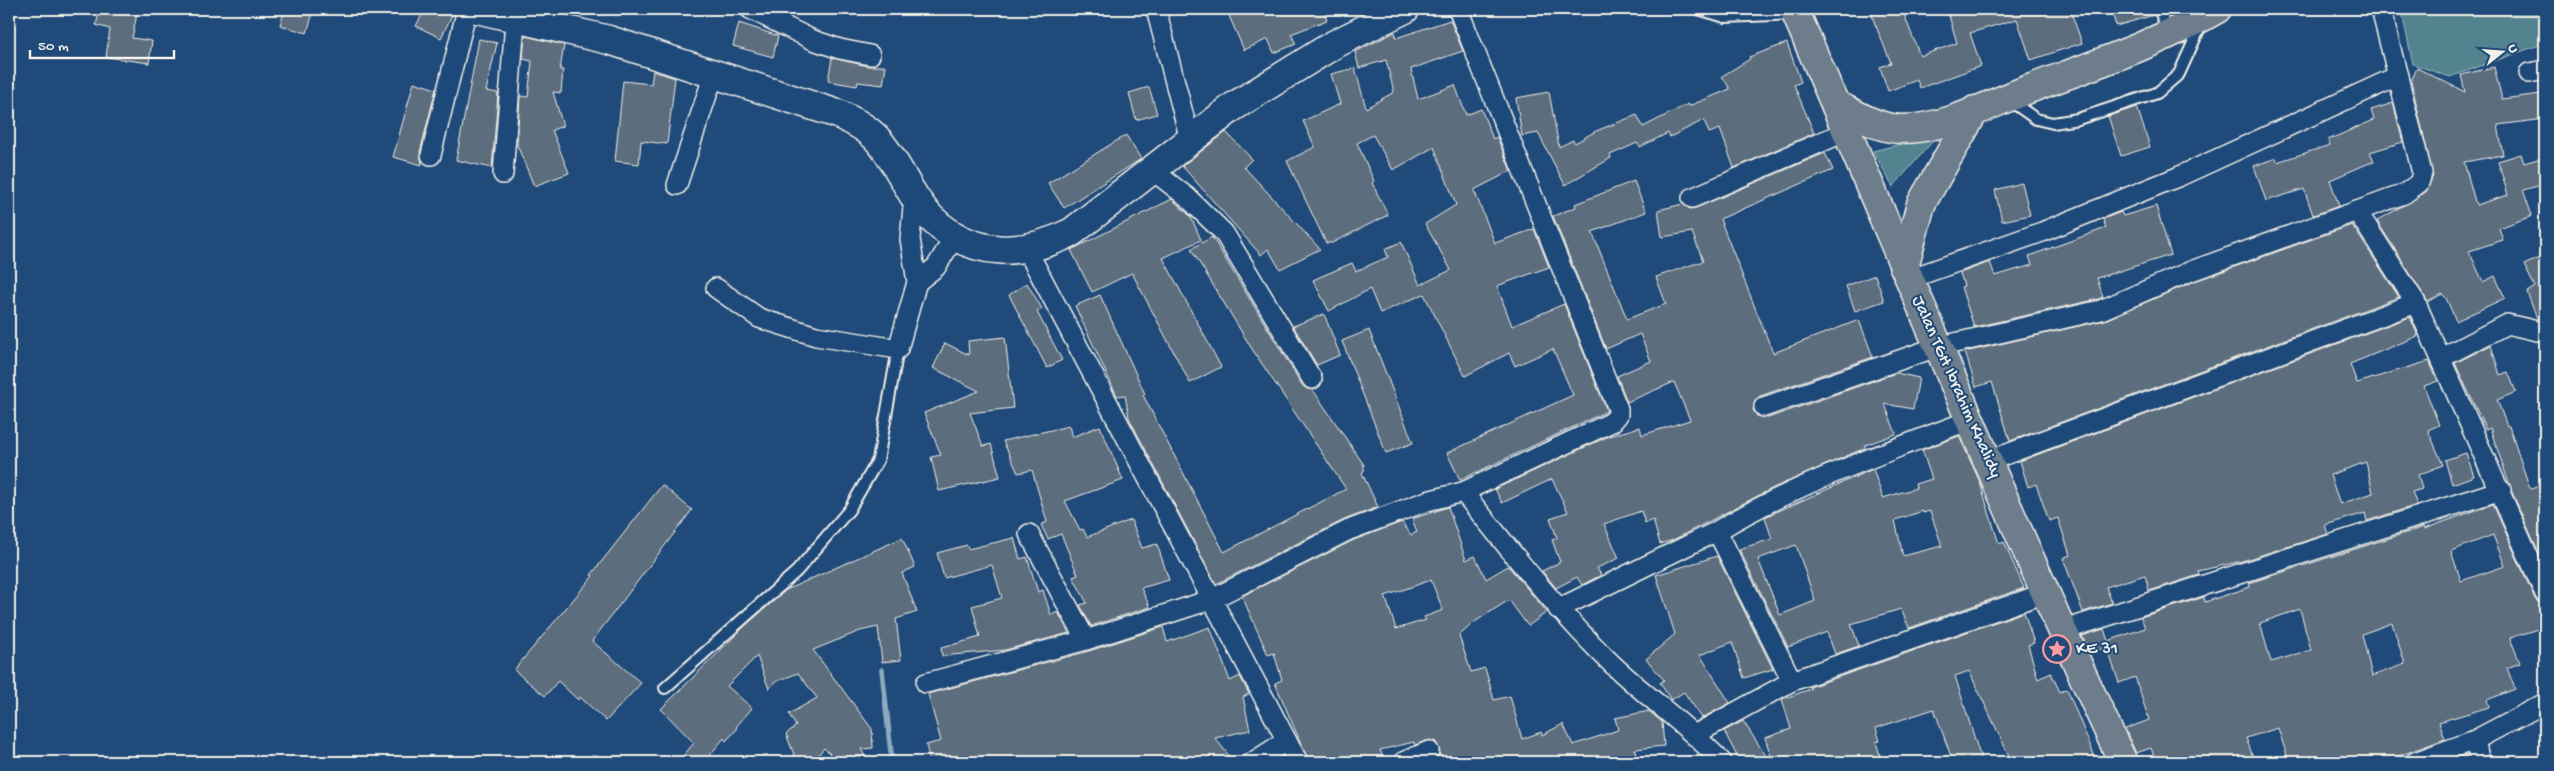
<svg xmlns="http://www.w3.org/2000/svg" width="2554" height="771" font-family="'Gochi Hand',sans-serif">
<rect width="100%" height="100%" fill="#1f4a7a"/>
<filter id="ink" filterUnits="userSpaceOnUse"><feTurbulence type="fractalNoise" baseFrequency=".02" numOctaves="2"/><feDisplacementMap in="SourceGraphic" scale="10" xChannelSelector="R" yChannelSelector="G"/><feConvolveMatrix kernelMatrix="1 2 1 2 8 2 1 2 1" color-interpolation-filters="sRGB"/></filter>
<g filter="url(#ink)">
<!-- green -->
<g fill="#52838f" stroke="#a3babc">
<path d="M2401,9H2545V43L2450,77L2413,64Z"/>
<path d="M1939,134L1893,187L1873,151Z"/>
</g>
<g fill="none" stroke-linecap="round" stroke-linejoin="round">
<!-- stream -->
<path stroke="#8dabc0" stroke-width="5.5" d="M882,670L892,762"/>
</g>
<!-- building -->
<g fill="#5c6d7d" stroke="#f4f1e8" fill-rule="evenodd">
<path d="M100,9H138L132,38L152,41L149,63L106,57L110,29L96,25Z"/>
<path d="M285,9H314L307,33L280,25Z"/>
<path d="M425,9H439L452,15L441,38L416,26Z"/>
<path d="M1226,9H1323L1327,20L1291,34L1296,44L1274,53L1268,39L1244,50Z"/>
<path d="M1869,9H1902L1920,56L1957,43L1947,9H2070L2082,43L2031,60L2017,19L1970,33L1981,66L1920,88L1917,80L1888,91L1880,67L1891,63Z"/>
<path d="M2111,9H2152L2154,15L2116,26Z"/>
<path d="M1450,20L1463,51L1411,69L1418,99L1455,85L1466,115L1481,109L1493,139L1497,137L1511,171L1474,190L1495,243L1534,229L1549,267L1497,286L1512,326L1564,304L1607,411L1460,480L1447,453L1573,395L1553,349L1515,366L1509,353L1465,376L1424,294L1380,313L1370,289L1329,311L1313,280L1352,263L1356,271L1388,257L1385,249L1401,242L1420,285L1451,270L1425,224L1456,205L1434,147L1393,170L1373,135L1357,143L1374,181L1372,183L1388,215L1332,243H1326L1287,161L1315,147L1303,121L1340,104L1331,74L1355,68L1366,108L1394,92L1386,60L1359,68L1355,52L1395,32L1396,38Z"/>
<path d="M739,23L778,36L773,57L733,46Z"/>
<path d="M525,36L564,45L560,70H563L561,93L553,92L563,126L552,130L569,173L534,186L517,145L520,96L528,97L532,61L523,59Z"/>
<path d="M479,39L497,43L486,91L498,93L492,168L456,160Z"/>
<path d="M1787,43L1801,82L1794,85L1814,133L1734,168L1720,129L1709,133L1704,120L1670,137L1668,133L1640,147L1637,143L1610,155L1611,158L1565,185L1538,133L1522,136L1516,98L1549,92L1559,147L1573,140L1575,143L1596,131L1637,115L1643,127L1688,104L1689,106L1730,89L1722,76L1750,59L1749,57Z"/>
<path d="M832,58L868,66H886L883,85L858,82L857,86L828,81Z"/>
<path d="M2494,67L2502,99L2541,94L2545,119L2498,125L2503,155L2464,162L2476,205L2508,195L2498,161L2521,154L2524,163L2545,157V184L2523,190L2532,216L2499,228L2503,240L2469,251L2483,282L2495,276L2505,298L2456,321L2446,298L2442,294L2428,302L2377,221L2426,192L2433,176L2411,81L2417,68L2465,92L2461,75Z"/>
<path d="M653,71L675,78L667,144L641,141L639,164L615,161L623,81L651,84Z"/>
<path d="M414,82L436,89L420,152L422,165L393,157Z"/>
<path d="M1149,87L1157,114L1136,120L1129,93Z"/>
<path d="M2393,103L2403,142L2370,152L2374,161L2330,180L2339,206L2313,215L2304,189L2266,201L2254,166L2276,158L2277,162L2330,145L2328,140L2374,120L2371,110Z"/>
<path d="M2137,107L2150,147L2121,156L2108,116Z"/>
<path d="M1226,132L1252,159L1244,167L1320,249L1280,269L1268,249L1261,255L1182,166Z"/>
<path d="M1126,135L1141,159L1064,208L1048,183Z"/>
<path d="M1825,153L1833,170L1720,219L1773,353L1859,320L1873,357L1760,396L1755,400L1753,410L1757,416L1768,418L1896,373L1919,378L1913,409L1885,404L1896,434L1865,445V448L1773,488L1673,540L1660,544L1653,520L1645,523L1641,511L1604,524L1619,558L1597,568L1601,575L1582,585L1577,577L1556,588L1542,571L1560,562L1552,540L1557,538L1550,518L1568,512L1552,479L1502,503L1495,489L1609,436L1640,427L1642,435L1690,420L1674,382L1627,402L1617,376L1651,361L1640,334L1606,349L1553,216L1576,207L1575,204L1634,181L1646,212L1592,232L1627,319L1666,304L1656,277L1703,261L1692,232L1662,237L1658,210L1683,204L1690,209L1696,208Z"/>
<path d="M2022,183L2030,215L2002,221L1995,190Z"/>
<path d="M1172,199L1191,217L1201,240L1163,258L1221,367L1190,383L1132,273L1092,292L1071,250Z"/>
<path d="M2156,206L2171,255L2097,278L2103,297L2098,299L1974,327L1961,287L1964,286L1960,273L1990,262L1995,276L2032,265L2029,256L2106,228L2103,219L2121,212L2123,216Z"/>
<path d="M2352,225L2399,297L2010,441L1992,382L1976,387L1965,352L2105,320L2195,281Z"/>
<path d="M1212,237L1302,385L1307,389L1313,390L1364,465V471L1362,473L1378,507L1344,520L1216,584L1129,418L1125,395L1117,396L1075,306L1100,295L1145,394L1143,395L1224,552L1346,489L1252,349L1191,249Z"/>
<path d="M2545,255V324L2537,319L2527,292L2535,287L2524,265Z"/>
<path d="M1875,275L1884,301L1855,311L1846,286Z"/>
<path d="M1027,283L1042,309L1037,312L1062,360L1047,368L1009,295Z"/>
<path d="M1324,314L1340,355L1317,365L1293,326Z"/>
<path d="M2410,317L2418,336L2350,364L2357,383L2429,361L2438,381L2424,386L2439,425L2428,430L2443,465L2418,475L2422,489L2412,492L2417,505L2367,521L2365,513L2325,525L2328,534L2242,561L2198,571L2199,575L2149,591L2145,575L2106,587L2112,603L2083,612L2063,558L2070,555L2058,518L2049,521L2036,484L2028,487L2020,461ZM2366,462L2373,493L2340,504L2330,475Z"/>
<path d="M1369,330L1413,443L1386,453L1342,341Z"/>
<path d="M1005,337L1013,408L970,413L983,446L991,444L1000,477L939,491L931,457L941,455L924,413L979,391L933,368L945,343L969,355L968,341Z"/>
<path d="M2491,345L2500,375L2508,372L2516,392L2497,400L2507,426H2509L2529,486L2531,489L2545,484V567L2512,492L2490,428L2486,430L2455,363Z"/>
<path d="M1069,426L1072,437L1100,426L1123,480L1065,501L1080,530L1083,529L1087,537L1131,520L1142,548L1157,544L1169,580L1141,588L1150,607L1091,626L1080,605L1087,603L1073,577L1078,575L1061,534L1048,539L1041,525L1047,522L1032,470L1018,473L1003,441Z"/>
<path d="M1959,436L1979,480L1999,544L2004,542L2024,588L1909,628L1901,609L1851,624L1859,646L1835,654L1827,632L1788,647L1739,549L1772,539L1765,517L1873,469L1883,498L1916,488L1915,484L1932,479L1922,450ZM1923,511V513L1930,511L1942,546L1903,556L1895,520ZM1796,545L1815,601L1780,615L1758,559Z"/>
<path d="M2466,453L2474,476L2452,484L2445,460Z"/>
<path d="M662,485L692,510L592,641L641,683L606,721L580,697L578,700L558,681L545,696L514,670L593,576L591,575Z"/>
<path d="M2493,504L2535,599L2539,603L2545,605V627L2510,638L2520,663L2507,668L2515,689L2487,700L2489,707L2439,722L2445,739L2382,762H2289L2278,728L2246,738L2255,762H2156L2151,748L2136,753L2125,729L2149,720L2135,677L2119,683L2107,647L2090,653L2082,636L2104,629L2108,641L2145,628L2141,617L2204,597L2205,602L2250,587L2249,583L2424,527V529ZM2493,535L2505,566L2461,581L2451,551ZM2300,609L2311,650L2271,662L2260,623ZM2392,623L2405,664L2372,676L2362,634Z"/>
<path d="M1448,507L1466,560L1475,556L1486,579L1508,566L1547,612L1528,626L1509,600L1473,623L1459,636L1471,672L1485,668L1494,700L1510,696L1522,739L1541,732L1542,735L1563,724L1573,745L1618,730L1615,718L1649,711L1662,722L1664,746L1635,749L1637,754L1618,762H1431L1438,758L1440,752L1436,742L1430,740L1415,745L1414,742L1380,750L1385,762H1309L1275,683L1282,680L1274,653L1268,655L1242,596L1354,540L1402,522L1411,535L1417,532L1412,519ZM1431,580L1443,610L1424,617L1426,620L1396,629L1385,596Z"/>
<path d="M902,538L915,567L902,573L917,612L896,619L901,660L882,662L878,627L860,631L813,650L872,729L873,748L861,749L868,762H838L824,748L812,762H797L786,734L796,726L789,714L817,698L798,673L775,682L769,689L757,656L727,686L752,708L736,727L737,729L726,741L724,738L704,762H678L694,743L661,709L746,625L786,590Z"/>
<path d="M1014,538L1020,559L1027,557L1038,592L1043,590L1051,615L1058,612L1069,633L1005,650L942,656L941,648L980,637L972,606L1002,598L992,565L944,578L937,553L967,545L968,549Z"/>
<path d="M1717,556L1773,669L1744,678L1732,642L1700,655L1730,703L1702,718L1684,692L1671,700L1660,683L1664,680L1646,659L1675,634L1656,575Z"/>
<path d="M2024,612L2034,643L2028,645L2038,679L2051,673L2060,692L2067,689L2097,762H2012L1969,671L1955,676L1982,762H1953L1934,709L1876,728L1880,741L1876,742L1882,762H1773L1765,738L1791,729L1782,699L1811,689L1810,687Z"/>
<path d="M1163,627L1167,642L1210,627L1230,681L1240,676L1249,694L1243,697L1250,730L1215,738L1234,762H930L926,745L941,741L928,694L1089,651Z"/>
<path d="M1743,721L1770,762H1740L1724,731Z"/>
</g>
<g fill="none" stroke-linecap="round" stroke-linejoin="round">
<defs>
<g id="lane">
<path d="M1698,9L1725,17L1795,14"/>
<path d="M2159,9L2169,34"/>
<path d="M2009,100L2036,119L2053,123L2078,119L2157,93L2179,74L2202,23"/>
<path d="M665,688L797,571L849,510L878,460L898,349"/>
</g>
<g id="street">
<path d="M750,9L813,40L840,49L870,55"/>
<path d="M1156,9L1190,140"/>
<path d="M1458,9L1618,409V415L1612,422L1463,492C1511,551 1557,611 1612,664C1648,698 1688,726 1722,762"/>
<path d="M2529,73L2545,70"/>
<path d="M431,155L467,9"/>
<path d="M1152,170L1187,197L1224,233L1312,379"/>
<path d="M503,174L516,9"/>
<path d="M677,185L714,74"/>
<path d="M1692,198L1847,131"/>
<path d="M2357,211L2416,303L2545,594"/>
<path d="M1027,250L1298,762"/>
<path d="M1909,279L2042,232L2180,176L2398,76"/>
<path d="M917,282L936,267L955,236"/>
<path d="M716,288L759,318L816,336L898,349L917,282L910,239L914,196"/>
<path d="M2441,358L2507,324L2537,331"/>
<path d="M1764,407L1937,347L2101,310L2191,271L2404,194L2419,183L2422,173L2381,9"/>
<path d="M1988,461L2416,303"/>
<path d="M1717,531L1792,681"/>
<path d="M1029,534L1086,640"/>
<path d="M1558,609L1717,531C1795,484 1884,453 1970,420"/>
<path d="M2061,631L2501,490"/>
<path d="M926,683L1086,640L1210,600L1349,530L1427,501L1463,492"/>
<path d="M1696,734L1792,681L2045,593"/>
<path d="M2475,740L2480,762"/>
<path d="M1253,762L1286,741"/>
<path d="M1403,762L1429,751"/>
<path d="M2415,762L2475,740L2545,703"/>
</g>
<path id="secondary" d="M477,9L609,40L838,114C853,121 868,128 879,141C899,164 909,196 931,218C972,258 1023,257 1072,232L1233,107L1333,45L1405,9"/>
<g id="primary">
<path d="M1794,9C1903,260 2006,514 2123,762"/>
<path d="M1835,104C1856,114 1878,129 1902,129C1946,129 1989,104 2029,89C2093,65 2157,44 2217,9"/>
<path d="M1904,267L1921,204L1975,110"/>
</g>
</defs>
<!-- lane casing -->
<use href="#lane" stroke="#f4f1e8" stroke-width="14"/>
<!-- street casing -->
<use href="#street" stroke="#f4f1e8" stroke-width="22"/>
<!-- secondary casing -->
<use href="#secondary" stroke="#f4f1e8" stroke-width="31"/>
<!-- primary casing -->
<use href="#primary" stroke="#f4f1e8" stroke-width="31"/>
<!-- lane -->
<use href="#lane" stroke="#1f4a7a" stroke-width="10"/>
<!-- street -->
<use href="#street" stroke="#1f4a7a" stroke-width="19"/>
<!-- secondary -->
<use href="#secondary" stroke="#1f4a7a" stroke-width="28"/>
<!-- primary -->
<use href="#primary" stroke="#6d7d8c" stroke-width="28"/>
</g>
</g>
<!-- icons -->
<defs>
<symbol id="sight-ring" viewBox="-11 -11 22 22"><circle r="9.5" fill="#1f4a7a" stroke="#ff9aa2" stroke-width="1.5"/><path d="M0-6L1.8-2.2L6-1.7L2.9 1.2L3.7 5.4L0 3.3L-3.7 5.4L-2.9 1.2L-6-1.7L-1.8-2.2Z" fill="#ff9aa2"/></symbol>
</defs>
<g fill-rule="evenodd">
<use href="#sight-ring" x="2041" y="633" width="32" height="32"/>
</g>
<g text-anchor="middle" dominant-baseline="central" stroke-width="4" stroke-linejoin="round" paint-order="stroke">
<!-- street labels -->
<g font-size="18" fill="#f4f1e8" stroke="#1f4a7a">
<text transform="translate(1956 387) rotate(66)">Jalan TGH Ibrahim Khalidy</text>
</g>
<!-- poi labels -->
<g font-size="18" fill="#f4f1e8" stroke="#1f4a7a" text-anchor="start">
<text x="2076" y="649">KE 31</text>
</g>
</g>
<!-- margin -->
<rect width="2554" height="771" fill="none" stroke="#1f4a7a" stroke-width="30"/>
<rect x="15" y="15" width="2524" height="741" fill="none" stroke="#f4f1e8" stroke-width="2" filter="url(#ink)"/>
<!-- north arrow -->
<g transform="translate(2502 52) rotate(73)" stroke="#1f4a7a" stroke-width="4" paint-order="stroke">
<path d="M0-4L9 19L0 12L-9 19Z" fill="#f4f1e8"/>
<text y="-8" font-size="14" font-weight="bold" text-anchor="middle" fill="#f4f1e8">U</text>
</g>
<!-- scale -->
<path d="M30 50v8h144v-8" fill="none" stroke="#f4f1e8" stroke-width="2.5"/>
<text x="38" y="50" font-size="15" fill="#f4f1e8" stroke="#1f4a7a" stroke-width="4" paint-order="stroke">50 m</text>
</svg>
